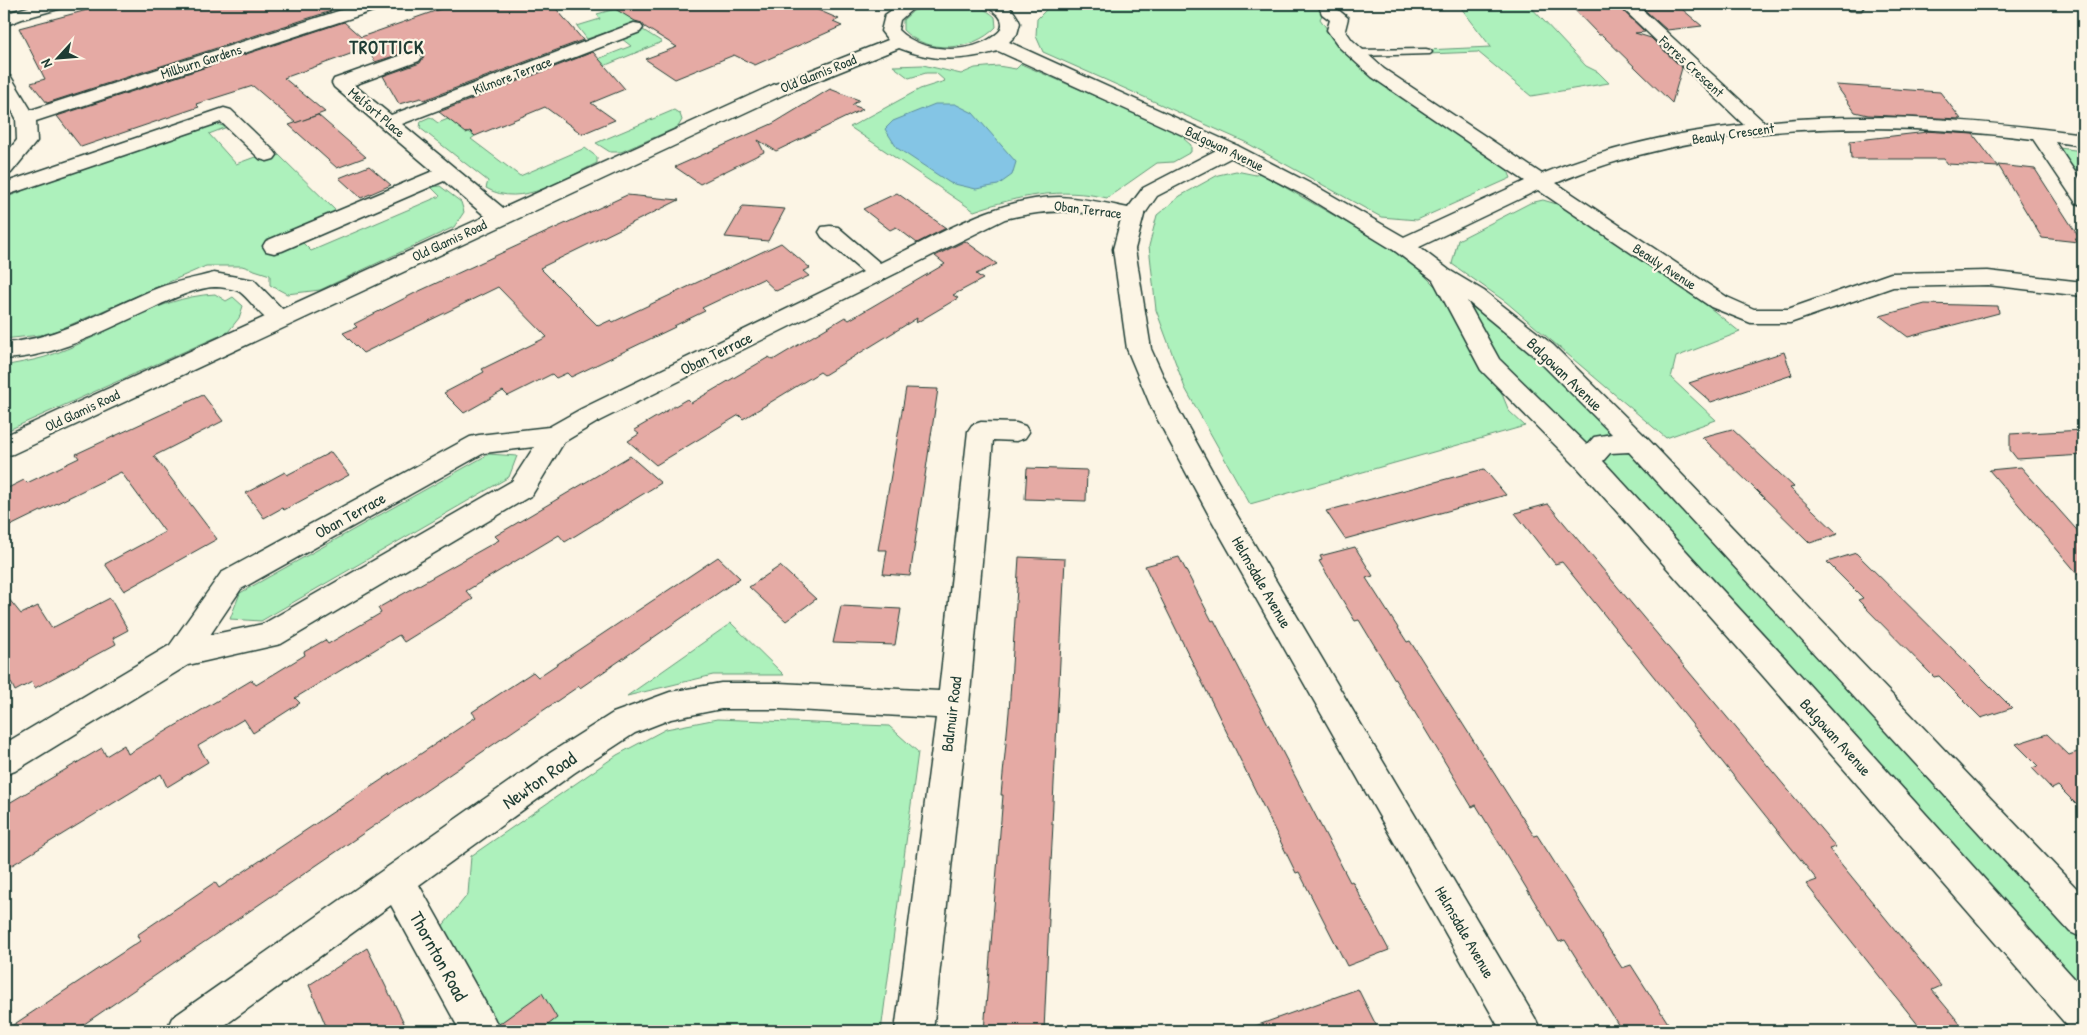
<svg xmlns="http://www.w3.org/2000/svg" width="2087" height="1035" font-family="'Patrick Hand',sans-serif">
<rect width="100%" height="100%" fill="#fcf5e5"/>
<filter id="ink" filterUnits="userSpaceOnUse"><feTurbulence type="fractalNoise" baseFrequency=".02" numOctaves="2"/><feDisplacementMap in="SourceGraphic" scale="10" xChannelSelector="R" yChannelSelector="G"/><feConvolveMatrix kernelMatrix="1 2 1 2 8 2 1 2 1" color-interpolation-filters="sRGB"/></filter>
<g filter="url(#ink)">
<!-- green -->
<g fill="#adf1bc" stroke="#669778">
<path d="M633,4L648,18L587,39L577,26L600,19L597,14Z"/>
<path d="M935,4C958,4 976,0 995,17L996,27C973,52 926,54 903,30V20L913,11Z"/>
<path d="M1052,4H1321L1323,13L1320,19L1338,45L1370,75L1507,168L1511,178L1417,220L1381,217L1245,142L1043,52L1036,36L1037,19Z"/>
<path d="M1458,4H1528L1586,66L1598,72L1609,83L1531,96L1478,52L1428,54L1425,50L1491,47Z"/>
<path d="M643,30L662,42L531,96L522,89L631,46L622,39Z"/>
<path d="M1021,64L1187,136L1184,139L1191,145V152L1173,162L1157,163L1107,198C1061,187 1018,196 974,211L850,127L920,89L945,81L936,73H926L909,78L893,66L923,65L961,74L975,68L998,66L1016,69Z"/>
<path d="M674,110L680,114L682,120L678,127L621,152H610L596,143Z"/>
<path d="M430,117L438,123L448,119L475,136L471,139L520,176L585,148L597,157V163C565,178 521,209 486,188L488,181L420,128L421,121Z"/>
<path d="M216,124L227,127L209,134L236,164L255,157L279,155L336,211L264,242L273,253L301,241L311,251L440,196L431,187L440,186L461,202L464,212L454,227L320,290L287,294L270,285V275L242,266H206L49,334L4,339V198L21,192L27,186L202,126Z"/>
<path d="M2059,148L2083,151V173L2075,170Z"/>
<path d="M1236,171L1256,175L1260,173L1363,232L1410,261L1443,294L1497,382L1509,411L1525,426L1250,504L1185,388L1156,310L1149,246L1157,215L1180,196L1218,175Z"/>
<path d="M1543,200L1560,205L1689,291L1740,332L1676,357L1671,378L1716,420L1666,438L1506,302L1452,264L1458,240L1530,203Z"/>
<path d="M215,294L226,301L233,297L243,306L239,318L228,332L4,432V366C17,363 32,361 45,357C103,339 153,297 215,294Z"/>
<path d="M1470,298L1536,353L1617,435L1596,437L1583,447L1501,367L1463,300Z"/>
<path d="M1609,451H1625L1640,458L2083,933V1000L1602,467L1601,457Z"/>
<path d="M489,454L517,456L509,477L261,621L230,619L240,593Z"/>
<path d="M731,623L784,675H713L627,696Z"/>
<path d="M717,719L889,726L918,752L881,1031H500L441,928L468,894L471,856L617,755L666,729Z"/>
</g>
<!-- water -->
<path fill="#84c5e5" stroke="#5c8f9e" d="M935,104H955L973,113L1016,162L1012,175L998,185L976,189L950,183L897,148L885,129L893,121Z"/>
<!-- building -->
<g fill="#e5aaa4" stroke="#1f3d34">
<path d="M88,4H322L331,11L47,103L31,83L45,79L19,28L91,9Z"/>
<path d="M455,4H552L583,40L424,100L421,98L399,104L383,76L420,63L424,56L419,51L413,50L375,62L367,48L284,78L325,112L296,123L253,86L196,104L199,107L81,147L57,116L344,22L361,37Z"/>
<path d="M607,4H804L839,19L833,22L842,26L755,65L734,55L675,79L645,59L677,47L645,27L642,23L635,21Z"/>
<path d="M1569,4H1616L1645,32L1635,33L1651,38L1682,68L1672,103L1602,35H1599Z"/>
<path d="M1638,4H1676L1702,26L1667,30Z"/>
<path d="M593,52L625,89L591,103L615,120L582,134L545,107L475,136L470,131L466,133L439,112Z"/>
<path d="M1836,85L1940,92L1961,119L1868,115L1855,112Z"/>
<path d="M830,89L859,100L852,105L863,109L776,151L758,140L764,152L700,184L675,167L774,123Z"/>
<path d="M318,115L366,157L337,168L289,125Z"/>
<path d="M1924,131L1973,134L1998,167L1948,164L1944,159H1851L1850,141L1927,132Z"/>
<path d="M1998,165L2035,169L2080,239L2075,238L2078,242L2042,238Z"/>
<path d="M369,166L391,185L361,198L339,178Z"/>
<path d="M897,193L946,228L917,243L896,227L890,230L863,209Z"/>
<path d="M627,195L679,200L540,268L598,326L611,320L613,322L781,243L810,268L803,271L809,276L776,291L763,279L702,308L705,311L674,326L675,327L571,377L567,373L556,378L552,374L508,396L503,391L464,413L444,393L484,372L482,369L547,337L498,287L363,353L343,333L357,327L354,324L415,293Z"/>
<path d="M743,206L785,209L768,241L725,237Z"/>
<path d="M965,241L997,264L976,274L983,279L953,295L958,298L916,323L917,318L824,375L820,372L743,419L739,415L656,465L628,441L639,434L634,430L687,399L691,403L769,357L773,360L845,317L849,320L945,264L935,256Z"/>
<path d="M1925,304L1998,306L1999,313L1908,337L1880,316Z"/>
<path d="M1784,352L1792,375L1711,402L1689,383Z"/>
<path d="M906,388L938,389L910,576L883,574L887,550H878Z"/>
<path d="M203,395L223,421L154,456L217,539L124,591L105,564L165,532L121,472L4,529V490L24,480L27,483L79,458L76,454Z"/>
<path d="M1732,429L1794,487L1790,488L1838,534L1810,543L1702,437Z"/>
<path d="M2083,430V455L2017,459L2010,450V434Z"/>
<path d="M331,452L349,475L284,510L282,508L264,518L246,493L285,472L287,475Z"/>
<path d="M630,456L661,483L565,542L559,535L466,591L473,599L404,642L399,635L295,698L300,703L253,733L244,719L198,746L208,762L167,787L161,774L4,870V806L102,748L106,756L124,745L128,754L252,680L256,685L305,655L304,652L325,640L328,644L381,613L378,608L499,540L495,536Z"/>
<path d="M2021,467L2083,537V580L1989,470Z"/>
<path d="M1027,468L1087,470L1086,501L1025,499Z"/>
<path d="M1484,469L1506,495L1345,539L1326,511Z"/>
<path d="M1548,504L1836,847L1829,849L1941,986L1932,990L1966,1031H1923L1806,884L1817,880L1562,562L1555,564L1515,513Z"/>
<path d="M1355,547L1373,576L1366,578L1407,642L1410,641L1534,836L1537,835L1622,968L1631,965L1673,1031H1622L1565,940L1559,942L1476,805L1472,807L1359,620L1355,621L1319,561L1322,560L1320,556Z"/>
<path d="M1856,553L1970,666L2012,708L1981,718L1939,676L1934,677L1858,600L1863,598L1827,562Z"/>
<path d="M718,557L740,578L580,688L579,686L74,1031H4L140,941L137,935L215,882L219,888L476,717L472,712L533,672L538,677Z"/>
<path d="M1019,557L1065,559L1052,824H1053L1048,919H1049L1044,1031H984L1003,795H1001L1009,712Z"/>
<path d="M1179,557L1212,621L1214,620L1350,882L1352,881L1389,950L1347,966L1299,872L1296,873L1145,566Z"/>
<path d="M780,566L816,599L786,621L749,587Z"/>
<path d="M4,593L21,614L38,606L52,628L110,598L128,630L113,638L116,644L35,688L32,682L15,691L4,668Z"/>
<path d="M841,606L901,609L895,645L833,643Z"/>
<path d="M2047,734L2069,755L2083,750V811L2058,786L2052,789L2032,768L2038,766L2016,744Z"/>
<path d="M367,948L385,985L408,1031H328L309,985Z"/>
<path d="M1358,989L1379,1031H1251L1250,1028Z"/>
<path d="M542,993L557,1018L540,1031H502L499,1024Z"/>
</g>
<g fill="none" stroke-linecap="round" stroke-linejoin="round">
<defs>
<path id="service" d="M1426,49L1430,50L1432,52L1430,54L1357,56L1351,53L1357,50Z"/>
<g id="minor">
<path d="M38,4H64L62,8L22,19L4,26V14Z"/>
<path d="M360,4H384L382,8L36,121L37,141L11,173L4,175V156L17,140L16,118L4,96V75L11,77L31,110Z"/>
<path d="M1318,4H1334L1336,8L1348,18L1345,30L1352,40L1384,69L1542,174C1606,148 1675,132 1744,125L1618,4H1636L1764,122C1870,111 1979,120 2083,134V146L2055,142L2083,184V205L2076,203L2033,139C1879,119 1702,122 1556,183L1727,297L1754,309H1788L1891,273L1988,271L2083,282V296L1988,285L1893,287L1790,323H1751L1711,307L1538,190L1411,251L1403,253L1395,251L1392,246L1395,241L1525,181L1372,77L1340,48L1327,30L1330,20L1322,14Z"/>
<path d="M1846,4H1862L1864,6L1861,10H1849Z"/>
<path d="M634,23L640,24L643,28L640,32L402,124L508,212L511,217L508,222L500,223L492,222L444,181L282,251L274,253L266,251L263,246L266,241L433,171L334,87L332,83L334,79L407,53L413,52L419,53L422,57L419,61L354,85L391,115Z"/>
<path d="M224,108L231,110L274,151L277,155L274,159L267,161L260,159L221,122L4,196V183Z"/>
<path d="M1231,144L1238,146L1241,150L1238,154L1157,196L1144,215L1135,249L1151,349L1178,409L1231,505L1535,1018L1541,1031H1501L1211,519L1152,409L1127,349L1113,249L1121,219C1075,210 1052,208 1005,219L599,421L564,442L532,495L281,644L188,665L15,771L4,775V744L170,645L221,573L470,437L479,435L549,427L581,409L863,272L822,237L819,232L822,227L830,226L838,227L880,263C935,237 997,197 1059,197C1082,198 1105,203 1128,208L1143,188L1224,146ZM534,447L512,481L263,624L210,635L241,589L484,453Z"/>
<path d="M214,273L254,280L291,318L287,323C265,329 256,304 240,292C235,289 221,287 214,287C194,288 165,302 147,311C101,332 55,357 4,359V343C60,339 107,308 158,288C176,281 196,278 214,273Z"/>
<path d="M981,422L1016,423L1025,426L1029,432L1025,438L1016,441L993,440L969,705L933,1031H895L936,718L779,709H721L671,719L635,733L574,773L419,885L494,1018L500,1031H460L391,905L217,1031H166L172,1018L550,753L613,713L670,692L721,683H779L939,691L968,431L972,425Z"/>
</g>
<path id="tertiary" d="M900,4H918L900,20L898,30C921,53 969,55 994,36C999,32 1002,30 1002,24C1002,14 990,11 986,4C1005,3 1012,4 1020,23L1017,34L1009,42L1238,146L1319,188L1411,241L1449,270L1484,291L1553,345L1645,436L2083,895V938L2070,932L1629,452L1610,453L1603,461L1785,658L2083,988V1031L2070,1029L1763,676L1578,468L1481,370L1433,280L1395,251L1305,196L1224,154L998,51C962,61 934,62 899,48L787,93L13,454L4,456V436L773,85L888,40L881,31L885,15ZM1467,301L1535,357L1612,434L1594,437L1587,445L1499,359Z"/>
</defs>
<!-- service casing -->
<use href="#service" stroke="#1f3d34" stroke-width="3"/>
<!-- minor casing -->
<use href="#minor" stroke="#1f3d34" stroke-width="3"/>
<!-- tertiary casing -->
<use href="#tertiary" stroke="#1f3d34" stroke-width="3"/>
<!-- service -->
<use href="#service" fill="#fcf5e5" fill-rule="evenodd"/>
<!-- minor -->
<use href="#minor" fill="#fcf5e5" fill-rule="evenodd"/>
<!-- tertiary -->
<use href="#tertiary" fill="#fcf5e5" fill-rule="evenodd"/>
</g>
</g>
<g text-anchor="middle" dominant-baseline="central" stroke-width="4.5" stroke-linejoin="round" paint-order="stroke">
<!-- far-street labels -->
<g font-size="14" fill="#1f3d34" stroke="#fcf5e5">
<text transform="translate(201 61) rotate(-18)">Millburn Gardens</text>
<text transform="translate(1692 66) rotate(43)">Forres Crescent</text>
<text transform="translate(818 73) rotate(-22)">Old Glamis Road</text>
<text transform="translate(512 75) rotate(-21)">Kilmore Terrace</text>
<text transform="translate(377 112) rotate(40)">Melfort Place</text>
<text transform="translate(1733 133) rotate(-8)">Beauly Crescent</text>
<text transform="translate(1225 148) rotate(26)">Balgowan Avenue</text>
<text transform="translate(1088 209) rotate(7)">Oban Terrace</text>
<text transform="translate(449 240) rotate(-25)">Old Glamis Road</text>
<text transform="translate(1665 266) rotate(33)">Beauly Avenue</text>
<text transform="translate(82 410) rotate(-25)">Old Glamis Road</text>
</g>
<!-- street labels -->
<g font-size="16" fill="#1f3d34" stroke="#fcf5e5">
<text transform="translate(716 353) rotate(-26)">Oban Terrace</text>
<text transform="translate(1565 374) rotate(44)">Balgowan Avenue</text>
<text transform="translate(350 515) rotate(-29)">Oban Terrace</text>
<text transform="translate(1262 582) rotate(60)">Helmsdale Avenue</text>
<text transform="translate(951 714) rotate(-83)">Balmuir Road</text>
<text transform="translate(1836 737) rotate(48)">Balgowan Avenue</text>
<text transform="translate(1465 932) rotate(60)">Helmsdale Avenue</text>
</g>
<!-- far-district labels -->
<g font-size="18" font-weight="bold" letter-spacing="1" fill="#1f3d34" stroke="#fcf5e5">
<text x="387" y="47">TROTTICK</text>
</g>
<!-- near-street labels -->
<g font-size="19" fill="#1f3d34" stroke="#fcf5e5">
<text transform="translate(539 780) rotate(-35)">Newton Road</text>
<text transform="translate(439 956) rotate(61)">Thornton Road</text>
</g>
</g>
<!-- margin -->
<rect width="2087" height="1035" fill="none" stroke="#fcf5e5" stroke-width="20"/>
<rect x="10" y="10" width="2067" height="1015" fill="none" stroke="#1f3d34" stroke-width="2" filter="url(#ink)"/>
<!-- north arrow -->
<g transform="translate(58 58) rotate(244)" stroke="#fcf5e5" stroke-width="4" paint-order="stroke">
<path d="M0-4L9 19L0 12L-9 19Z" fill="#1f3d34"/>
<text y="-8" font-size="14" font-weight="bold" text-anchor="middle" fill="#1f3d34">N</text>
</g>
</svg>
